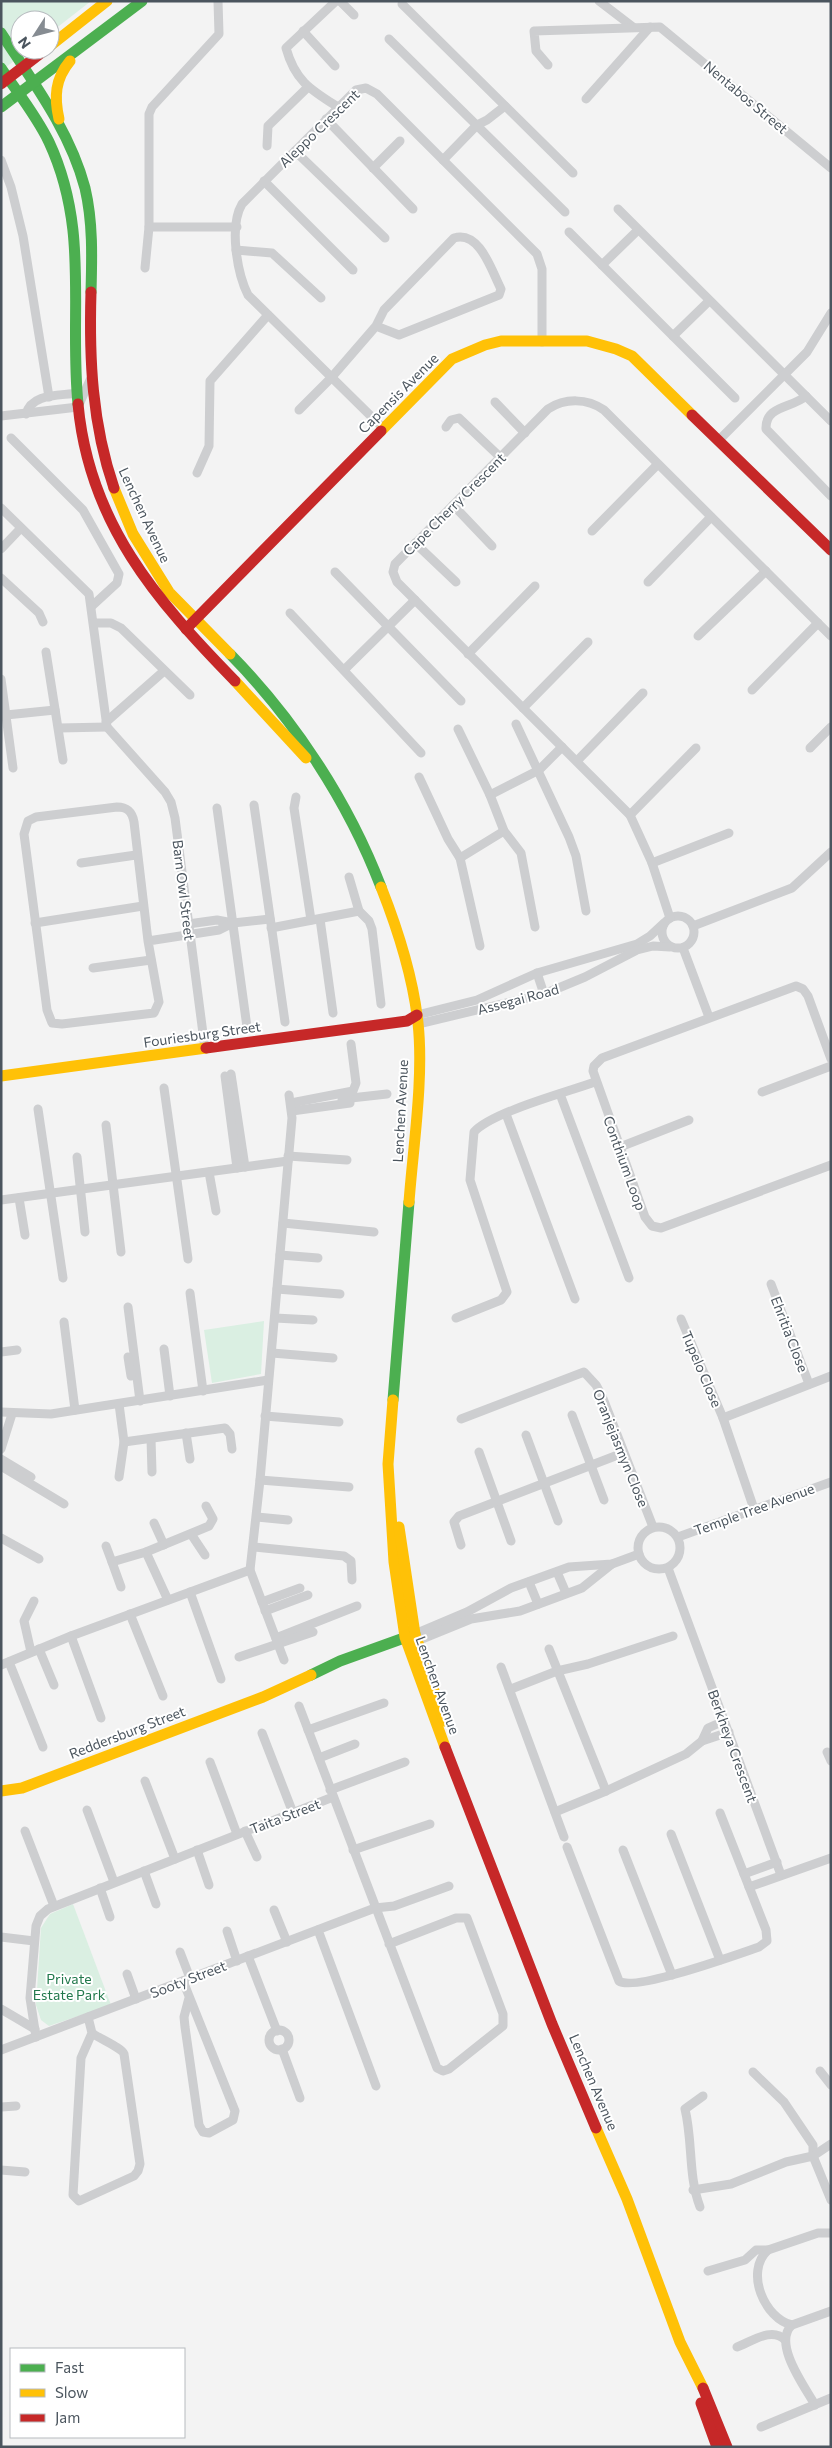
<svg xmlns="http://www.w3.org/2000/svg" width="832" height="2448" font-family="Commissioner,sans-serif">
<rect width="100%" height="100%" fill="#f3f3f3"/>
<!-- green -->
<g fill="#daefe2">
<path d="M1,1H91L50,33V20H20V50H28L1,71Z"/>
<path d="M264,1321L261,1374L212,1383L204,1330Z"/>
<path d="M73,1904L111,2005L49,2026L41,2020L36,2005L41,1928L50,1914Z"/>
</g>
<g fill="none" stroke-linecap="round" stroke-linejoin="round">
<!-- street -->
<g stroke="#cdced0" stroke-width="9">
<path d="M218,1L219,34L152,107L149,114V227H237"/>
<path d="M336,1L286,48C295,81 311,90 338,107"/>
<path d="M340,1L354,15"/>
<path d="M599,1L633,27"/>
<path d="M402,4L573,173"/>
<path d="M303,31L335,66"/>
<path d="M389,39L565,212"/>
<path d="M548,65L536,51L534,31L660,27L831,168"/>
<path d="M586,99L650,27"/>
<path d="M326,119L413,209"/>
<path d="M267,146L268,126L307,88"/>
<path d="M295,151L385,238"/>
<path d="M1,160L11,187L23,236L49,397"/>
<path d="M443,160L477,125L487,120L505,106"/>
<path d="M373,168L400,141"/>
<path d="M264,181L353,270"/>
<path d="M618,209L831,421"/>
<path d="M569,232L735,398"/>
<path d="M236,250L272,253L321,298"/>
<path d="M602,265L638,230"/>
<path d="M145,268L149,227"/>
<path d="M673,336L709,301"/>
<path d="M806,396C793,408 765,405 766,429L831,496"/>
<path d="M495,402L525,433"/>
<path d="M299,410L331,378L376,326L384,310L454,238C480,230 492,272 501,289L499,295L399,335L376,326"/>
<path d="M26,414C32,393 59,396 77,393L81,397"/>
<path d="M1,416L78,407L90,380"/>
<path d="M446,427L451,420L459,418L500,457"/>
<path d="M383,428L248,295C237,273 229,226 242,204L356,90L366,88L377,94L537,254L542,269V342"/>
<path d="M11,438L83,510L119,574L117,583L92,606"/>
<path d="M719,440L807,352L831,313"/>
<path d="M197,473L209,446L210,381L268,315"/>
<path d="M453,505L492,546"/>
<path d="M1,508L89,594L107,727L165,792L171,802L175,818L205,1049"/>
<path d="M592,531L657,465"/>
<path d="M415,543L456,582"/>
<path d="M1,549L21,528"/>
<path d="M335,572L461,701"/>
<path d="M1,578L39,613L43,622"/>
<path d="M648,582L711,517"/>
<path d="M290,613L421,753"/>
<path d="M94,623H111L121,628L190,695"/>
<path d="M698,636L766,571"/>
<path d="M46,652L63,760"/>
<path d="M468,654L535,586"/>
<path d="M344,670L415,600"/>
<path d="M1,679L13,768"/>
<path d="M752,690L818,623"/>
<path d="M523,708L588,642"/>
<path d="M6,715L55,710"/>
<path d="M106,722L164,671"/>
<path d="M516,724L569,837L576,856L586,911"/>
<path d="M59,728L107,727"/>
<path d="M458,729L490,795L539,770L562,747"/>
<path d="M810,748L831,727"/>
<path d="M577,761L643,693"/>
<path d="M419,777L448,839L460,858L504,831"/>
<path d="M490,795L504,831L521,853L535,927"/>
<path d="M296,797L294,808L311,920"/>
<path d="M254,805L285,1022"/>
<path d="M217,808L247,1027"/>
<path d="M630,815L696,748"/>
<path d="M460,858L480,946"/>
<path d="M81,863L136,855"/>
<path d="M652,863L729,833"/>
<path d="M349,877L359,911"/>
<circle cx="678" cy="932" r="16"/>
<path d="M670,918L652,863L630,815L397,582L393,572L395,564L548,409C565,398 587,398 604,410L831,636"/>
<path d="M320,919L333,1013"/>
<path d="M35,923L143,906"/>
<path d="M188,924L217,920L233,923"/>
<path d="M693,926L792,888L831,852"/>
<path d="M271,928L359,911L369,921L372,929L381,1004"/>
<path d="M148,941L159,1002L154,1013L62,1024L52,1023L47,1010L24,834L28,821L36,817L117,807C127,807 132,811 134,822L148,941L219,930L233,923L270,919"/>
<path d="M683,948L709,1017"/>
<path d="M93,968L151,960"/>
<path d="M537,973L544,994"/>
<path d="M417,1015L477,1000L537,973L637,944L650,936L664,923"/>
<path d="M418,1024L544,994L585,977L637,950L653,946L670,947"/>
<path d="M831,1059L808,996L803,989L796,986L602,1058L594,1066L593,1071L645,1217L652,1226L661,1228L831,1165"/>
<path d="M231,1074L245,1167"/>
<path d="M225,1076L237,1168"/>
<path d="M164,1088L188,1259"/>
<path d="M762,1092L831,1066"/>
<path d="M560,1094L629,1278"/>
<path d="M342,1099L387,1094"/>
<path d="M291,1103L353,1091L356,1083L351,1044"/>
<path d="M38,1109L63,1278"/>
<path d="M292,1111L350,1103"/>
<path d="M506,1114L575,1299"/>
<path d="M106,1125L121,1252"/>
<path d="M620,1147L689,1120"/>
<path d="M288,1156L347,1160"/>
<path d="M77,1157L85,1232"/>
<path d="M209,1172L216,1211"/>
<path d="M19,1198L25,1235"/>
<path d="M1,1200L288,1161"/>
<path d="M283,1223L374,1232"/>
<path d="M280,1255L318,1258"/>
<path d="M771,1284L809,1384"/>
<path d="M277,1289L340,1294"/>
<path d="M190,1293L203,1391"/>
<path d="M128,1307L140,1401"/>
<path d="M275,1318L313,1320"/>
<path d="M456,1318L501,1300L507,1292L470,1180L474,1132C492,1112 567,1092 595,1082"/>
<path d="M681,1319L723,1418L754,1509"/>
<path d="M64,1322L75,1410"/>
<path d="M164,1349L170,1396"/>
<path d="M1,1352L17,1350"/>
<path d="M272,1353L333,1358"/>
<path d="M128,1357L131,1376"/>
<path d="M1,1412L51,1414L268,1380"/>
<path d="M572,1415L604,1500"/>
<path d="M265,1416L339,1422"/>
<path d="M723,1418L831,1376"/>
<path d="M461,1419L584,1372L596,1385L602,1396L653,1527"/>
<path d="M186,1433L190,1459"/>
<path d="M526,1435L558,1521"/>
<path d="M151,1439L152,1472"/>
<path d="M124,1442L225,1428L230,1434L232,1449"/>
<path d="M1,1449L12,1414"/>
<path d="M479,1452L511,1541"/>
<path d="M1,1459L31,1477"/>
<path d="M1,1466L64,1504"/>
<path d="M119,1477L124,1442L119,1404"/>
<path d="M260,1480L349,1487"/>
<path d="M257,1517L288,1520"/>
<path d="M154,1523L164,1545"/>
<circle cx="659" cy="1548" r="21"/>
<path d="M191,1534L205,1555"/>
<path d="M678,1537L831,1482"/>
<path d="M1,1538L39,1559"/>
<path d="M461,1545L454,1522L459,1516L623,1453"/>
<path d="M106,1546L112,1562L146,1552"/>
<path d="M254,1547L344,1556L351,1561L352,1580"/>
<path d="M112,1562L121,1587"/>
<path d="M668,1568L781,1875"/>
<path d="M557,1572L566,1593"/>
<path d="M529,1582L538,1604"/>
<path d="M190,1592L221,1679"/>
<path d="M168,1600L146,1552L209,1526L213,1519L206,1506"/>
<path d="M262,1602L300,1588"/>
<path d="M265,1611L308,1595"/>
<path d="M130,1614L163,1696"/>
<path d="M415,1634L467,1612L511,1588L569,1567L612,1564L639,1554"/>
<path d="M71,1636L101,1718"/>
<path d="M276,1638L357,1606"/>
<path d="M417,1641L471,1619L520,1611L582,1588L612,1564"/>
<path d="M39,1649L54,1685"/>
<path d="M549,1649L606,1791"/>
<path d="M31,1652L24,1621L34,1601"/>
<path d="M239,1657L313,1632"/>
<path d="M284,1660L250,1570L260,1480L292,1118L289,1095"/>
<path d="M9,1662L43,1747"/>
<path d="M1,1665L71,1636L250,1570"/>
<path d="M501,1667L564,1837"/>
<path d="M511,1689L557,1671L588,1664L673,1636"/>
<path d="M299,1706L437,2068L443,2071L449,2069L503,2026V2014L467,1918H456L389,1944"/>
<path d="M308,1730L384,1703"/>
<path d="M262,1733L293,1813"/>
<path d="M702,1741L729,1732"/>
<path d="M827,1752L831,1761"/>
<path d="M319,1758L355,1744"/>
<path d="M210,1762L237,1834"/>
<path d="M145,1781L175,1859"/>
<path d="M330,1790L405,1762"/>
<path d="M87,1810L114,1882"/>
<path d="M555,1812L606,1791L686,1754L702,1741L708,1728L724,1721"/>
<path d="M25,1831L54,1906"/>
<path d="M245,1831L257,1857"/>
<path d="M671,1834L720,1960"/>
<path d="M567,1847L619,1981C634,1992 738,1954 759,1947L767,1941L766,1930L720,1813"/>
<path d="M197,1850L209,1885"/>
<path d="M353,1850L430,1824"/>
<path d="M623,1850L672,1975"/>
<path d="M144,1871L156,1904"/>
<path d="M744,1874L777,1862"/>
<path d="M749,1887L831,1858"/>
<path d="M100,1888L110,1917"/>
<path d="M274,1910L287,1942"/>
<path d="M318,1930L376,2086"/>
<path d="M227,1931L237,1961"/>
<path d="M1,1937L34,1941"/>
<path d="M180,1952L190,1978"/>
<path d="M248,1956L277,2031"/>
<path d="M127,1974L136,1999"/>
<path d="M183,1981L235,2111L233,2120L209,2133L203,2132L199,2125L185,2027L184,2017L189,1998"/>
<path d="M1,2009L35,2029"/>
<path d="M88,2017L92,2033L81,2058L73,2195L79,2201L134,2176L138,2171L140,2164L124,2054C122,2048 100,2039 92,2033"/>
<circle cx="279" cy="2040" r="10"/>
<path d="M36,2037L30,1998L36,1926L40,1916L48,1909L333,1797"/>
<path d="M282,2049L300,2098"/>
<path d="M1,2050L375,1908L394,1906L449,1886"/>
<path d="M820,2071L831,2085"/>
<path d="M753,2072L784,2102L813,2145V2156L831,2200"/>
<path d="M1,2107L16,2106"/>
<path d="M1,2170L25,2172"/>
<path d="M693,2190L731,2184L786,2162L813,2156L831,2144"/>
<path d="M700,2207C688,2176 693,2142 685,2109L703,2096"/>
<path d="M768,2250C744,2272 765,2319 792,2325"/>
<path d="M708,2271L745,2260L756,2250H768L818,2233H831"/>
<path d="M737,2347C751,2342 772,2326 785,2340"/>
<path d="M815,2405C805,2387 772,2343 792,2325L831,2311"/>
<path d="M761,2427L831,2398"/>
</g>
<!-- fast -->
<g stroke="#4caf50" stroke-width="11">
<path d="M1,33C33,82 70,131 85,188C93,222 92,257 91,292"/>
<path d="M1,68C17,92 36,115 49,142C90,230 69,312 78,404"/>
<path d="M1,107L142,1"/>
<path d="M230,654C294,719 348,801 381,887"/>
<path d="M393,1400L409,1202"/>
<path d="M311,1675L340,1661L415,1634"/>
</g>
<!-- slow -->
<g stroke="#ffc107" stroke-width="11">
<path d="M50,46L107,1"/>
<path d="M59,119C54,97 55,79 70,61"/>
<path d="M381,431L452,359L485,345L501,341H587L616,349L632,356L692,415"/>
<path d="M114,488L133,534L169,592L230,654"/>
<path d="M235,681L306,758"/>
<path d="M381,887C398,930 413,976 418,1023C424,1077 413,1148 409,1202"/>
<path d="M1,1076L206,1048"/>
<path d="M393,1400L388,1464L394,1562L405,1637L445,1747"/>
<path d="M399,1527L415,1634L444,1721"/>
<path d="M1,1791L22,1788L263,1697L311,1675"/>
<path d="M596,2128L627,2199L680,2342L703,2388"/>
</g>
<!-- jam -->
<g stroke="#c62828" stroke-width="11">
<path d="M1,84L45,50"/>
<path d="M91,292C89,359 92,424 114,488"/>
<path d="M78,404C89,523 156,600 235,681"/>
<path d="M692,415L831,550"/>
<path d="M186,629L381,431"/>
<path d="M206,1048L407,1021L417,1015"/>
<path d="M445,1747L552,2024L596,2128"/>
<path d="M703,2388L727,2447"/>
<path d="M701,2403L717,2447"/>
</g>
</g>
<g text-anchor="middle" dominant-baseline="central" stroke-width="4" stroke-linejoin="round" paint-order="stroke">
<!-- street labels -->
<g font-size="14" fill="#4b555e" stroke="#fff">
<text transform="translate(746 97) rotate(40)">Nentabos Street</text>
<text transform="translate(319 128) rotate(-44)">Aleppo Crescent</text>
<text transform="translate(398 393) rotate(-45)">Capensis Avenue</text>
<text transform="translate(454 504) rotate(-45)">Cape Cherry Crescent</text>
<text transform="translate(145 515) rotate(65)">Lenchen Avenue</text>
<text transform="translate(184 890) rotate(83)">Barn Owl Street</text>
<text transform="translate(518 999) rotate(-15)">Assegai Road</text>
<text transform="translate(202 1034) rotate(-8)">Fouriesburg Street</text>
<text transform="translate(400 1111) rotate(-87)">Lenchen Avenue</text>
<text transform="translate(625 1163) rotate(70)">Conthium Loop</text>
<text transform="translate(790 1334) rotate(69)">Ehritia Close</text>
<text transform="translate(702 1369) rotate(67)">Tupelo Close</text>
<text transform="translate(621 1448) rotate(68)">Oranjejasmyn Close</text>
<text transform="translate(754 1509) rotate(-20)">Temple Tree Avenue</text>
<text transform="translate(438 1685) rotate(70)">Lenchen Avenue</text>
<text transform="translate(127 1732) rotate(-21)">Reddersburg Street</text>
<text transform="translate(733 1746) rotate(70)">Berkheya Crescent</text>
<text transform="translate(285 1816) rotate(-21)">Taita Street</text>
<text transform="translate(188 1979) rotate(-21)">Sooty Street</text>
<text transform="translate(594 2082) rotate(67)">Lenchen Avenue</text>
</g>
<!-- park labels -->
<g font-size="14" fill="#22794c" stroke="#fff">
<text x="69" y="1978">Private<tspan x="69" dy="16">Estate Park</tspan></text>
</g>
</g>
<!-- border -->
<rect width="832" height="2448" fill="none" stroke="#4b555e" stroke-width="5"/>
<!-- legend -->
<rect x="10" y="2348" width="175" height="90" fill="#ffffff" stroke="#b7bbbf"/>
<rect x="20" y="2364" width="25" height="8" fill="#4caf50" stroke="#b7bbbf"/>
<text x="55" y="2373" font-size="15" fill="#4b555e">Fast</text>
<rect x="20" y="2389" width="25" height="8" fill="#ffc107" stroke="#b7bbbf"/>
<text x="55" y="2398" font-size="15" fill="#4b555e">Slow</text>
<rect x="20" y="2414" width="25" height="8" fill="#c62828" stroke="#b7bbbf"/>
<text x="55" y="2423" font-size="15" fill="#4b555e">Jam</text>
<!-- north arrow -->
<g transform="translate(35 35) rotate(234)"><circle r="24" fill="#ffffff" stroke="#b7bbbf"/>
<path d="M0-4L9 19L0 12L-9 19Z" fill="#868c92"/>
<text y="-8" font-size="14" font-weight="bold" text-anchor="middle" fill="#4b555e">N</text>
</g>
</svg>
